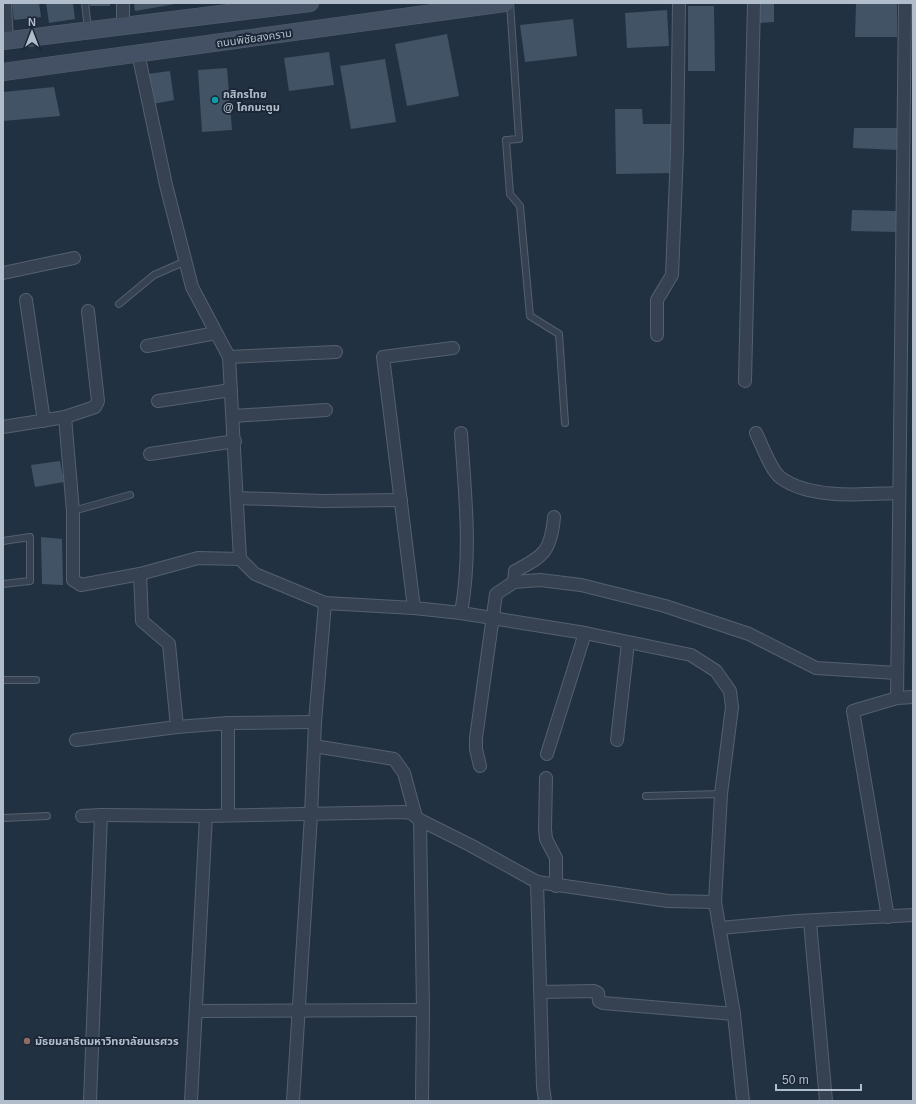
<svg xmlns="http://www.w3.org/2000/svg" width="916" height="1104" font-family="Helvetica,'Noto Sans Thai',sans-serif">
<rect width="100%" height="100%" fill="#223141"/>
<!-- building -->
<g fill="#425366">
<path d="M12,3H39L41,17L14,20Z"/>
<path d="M46,3H73L75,19L49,23Z"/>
<rect x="90" y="3" width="20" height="3"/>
<path d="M134,3H175V4L135,11Z"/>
<path d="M759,3H774V22L759,23Z"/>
<path d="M856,3H897V37H855Z"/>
<path d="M688,6H714L715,71H688Z"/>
<path d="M667,10L669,46L627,48L625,13Z"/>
<path d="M573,19L577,56L525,62L520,25Z"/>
<path d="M447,34L459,96L407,106L395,44Z"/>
<path d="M329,52L334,85L289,91L284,58Z"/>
<path d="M385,59L396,122L351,129L340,66Z"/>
<path d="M227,68L232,130L202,132L198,70Z"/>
<path d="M170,71L174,100L153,104L147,74Z"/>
<path d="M54,87L60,116L3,121V92Z"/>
<path d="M615,109H642L643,124H672V173L616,174Z"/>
<path d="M854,128H898V150L853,148Z"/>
<path d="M852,210L896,211V232L851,231Z"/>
<path d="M60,461L64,482L35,487L31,465Z"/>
<path d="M41,537L62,539L63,585L42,584Z"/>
</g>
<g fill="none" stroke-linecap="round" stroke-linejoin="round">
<defs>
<g id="service">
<path d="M85,3L88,29"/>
<path d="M510,3L519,139L506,140L510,194L520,206L530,316L559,334L565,423"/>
<path d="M119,304L154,275L186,261"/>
<path d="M73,511L130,495"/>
<path d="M3,541L30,537V581L3,584"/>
<path d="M3,680H36"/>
<path d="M646,796L721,794"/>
<path d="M3,818L47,816"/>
</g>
<g id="minor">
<path d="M5,3L7,41"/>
<path d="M905,3L897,698L913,697"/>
<path d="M123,26V3"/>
<path d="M138,53L166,185L192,287L229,357L240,559"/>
<path d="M3,273L74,258"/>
<path d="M26,300L44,421"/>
<path d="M657,335V300L672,275L677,152L679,3"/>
<path d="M147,346L216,333"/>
<path d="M229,357L336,352"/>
<path d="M745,381L754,3"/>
<path d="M158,401L231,390"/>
<path d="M233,416L326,410"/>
<path d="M65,417L95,407L98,401L88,311"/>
<path d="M3,427L65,417L73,511V580L81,585L140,574L198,558L240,559L255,574L325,603L414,608L461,613L585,633L691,655L716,671L730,691L732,707L721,794L715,902L734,1014L743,1101"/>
<path d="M756,433C762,445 771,471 781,478C812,500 864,494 899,493"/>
<path d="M150,454L235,441"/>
<path d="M237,498L324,501L401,500"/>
<path d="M140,574L142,621L169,644L177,727"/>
<path d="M514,582L515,571C544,556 551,551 554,517"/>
<path d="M414,608L383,357L453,348"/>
<path d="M461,613C472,551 465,496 461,433"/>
<path d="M228,723L315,722"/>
<path d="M76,740L177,727L228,723V815"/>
<path d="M617,740L628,643"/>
<path d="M314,746L394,759L404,773L416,817"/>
<path d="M547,754L585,633"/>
<path d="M480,766L476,749V738L496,594L514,582L540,580L581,585L665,606L749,634L816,668L897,673"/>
<path d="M546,778L545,829L546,839L556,858V886"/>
<path d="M101,815L206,816L403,812L411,813L420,820L470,845L537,882L668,901L715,902"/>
<path d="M82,816L101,815L90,1101"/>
<path d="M420,820L423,1010L422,1101"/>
<path d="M537,882L543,1087L545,1101"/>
<path d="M888,917L853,711L897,698"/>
<path d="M810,922L826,1101"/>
<path d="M720,928L797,921L913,915"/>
<path d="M541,992L594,991L598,993L599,1001L603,1003L734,1014"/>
<path d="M196,1011L423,1010"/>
<path d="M191,1101L206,816"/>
<path d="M293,1101L311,815L315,722L325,603"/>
</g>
<g id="secondary">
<path d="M3,41L310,3"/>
<path d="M3,72L505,3"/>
</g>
</defs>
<!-- service casing -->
<use href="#service" stroke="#54606e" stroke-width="8"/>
<!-- minor casing -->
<use href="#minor" stroke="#54606e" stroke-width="14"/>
<!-- secondary casing -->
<use href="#secondary" stroke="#54606e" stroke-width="18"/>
<!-- service -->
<use href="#service" stroke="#364251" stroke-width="6"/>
<!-- minor -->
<use href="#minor" stroke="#364251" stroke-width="12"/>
<!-- secondary -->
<use href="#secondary" stroke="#445164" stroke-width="17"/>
</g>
<!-- markers -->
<circle fill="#0f9aa8" stroke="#1b2736" stroke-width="1.5" cx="215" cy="100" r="4"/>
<circle fill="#8d6e63" stroke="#1b2736" stroke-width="1.5" cx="27" cy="1041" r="4"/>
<g text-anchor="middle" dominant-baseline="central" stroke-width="4" stroke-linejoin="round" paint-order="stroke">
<!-- street labels -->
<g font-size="11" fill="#b2bdcb" stroke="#1b2736">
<text transform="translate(254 38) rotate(-8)">ถนนพิชัยสงคราม</text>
</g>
<!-- poi labels -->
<g font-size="11" font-weight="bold" fill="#b2bdcb" stroke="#1b2736" text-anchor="start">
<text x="223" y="94">กสิกรไทย<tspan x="223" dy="13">@ โคกมะตูม</tspan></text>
<text x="35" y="1041">มัธยมสาธิตมหาวิทยาลัยนเรศวร</text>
</g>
</g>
<!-- border -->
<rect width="916" height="1104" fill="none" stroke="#b2bdcb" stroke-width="8"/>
<!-- north arrow -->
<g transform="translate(32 32)" stroke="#1b2736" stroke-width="3" paint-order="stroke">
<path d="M0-3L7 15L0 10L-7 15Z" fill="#b2bdcb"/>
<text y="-6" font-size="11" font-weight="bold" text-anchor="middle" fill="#b2bdcb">N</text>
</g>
<!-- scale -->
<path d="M776 1084v6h85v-6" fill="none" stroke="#b2bdcb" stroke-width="2"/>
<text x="782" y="1084" font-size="12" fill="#b2bdcb" stroke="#1b2736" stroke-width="3" paint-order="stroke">50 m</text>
</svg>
